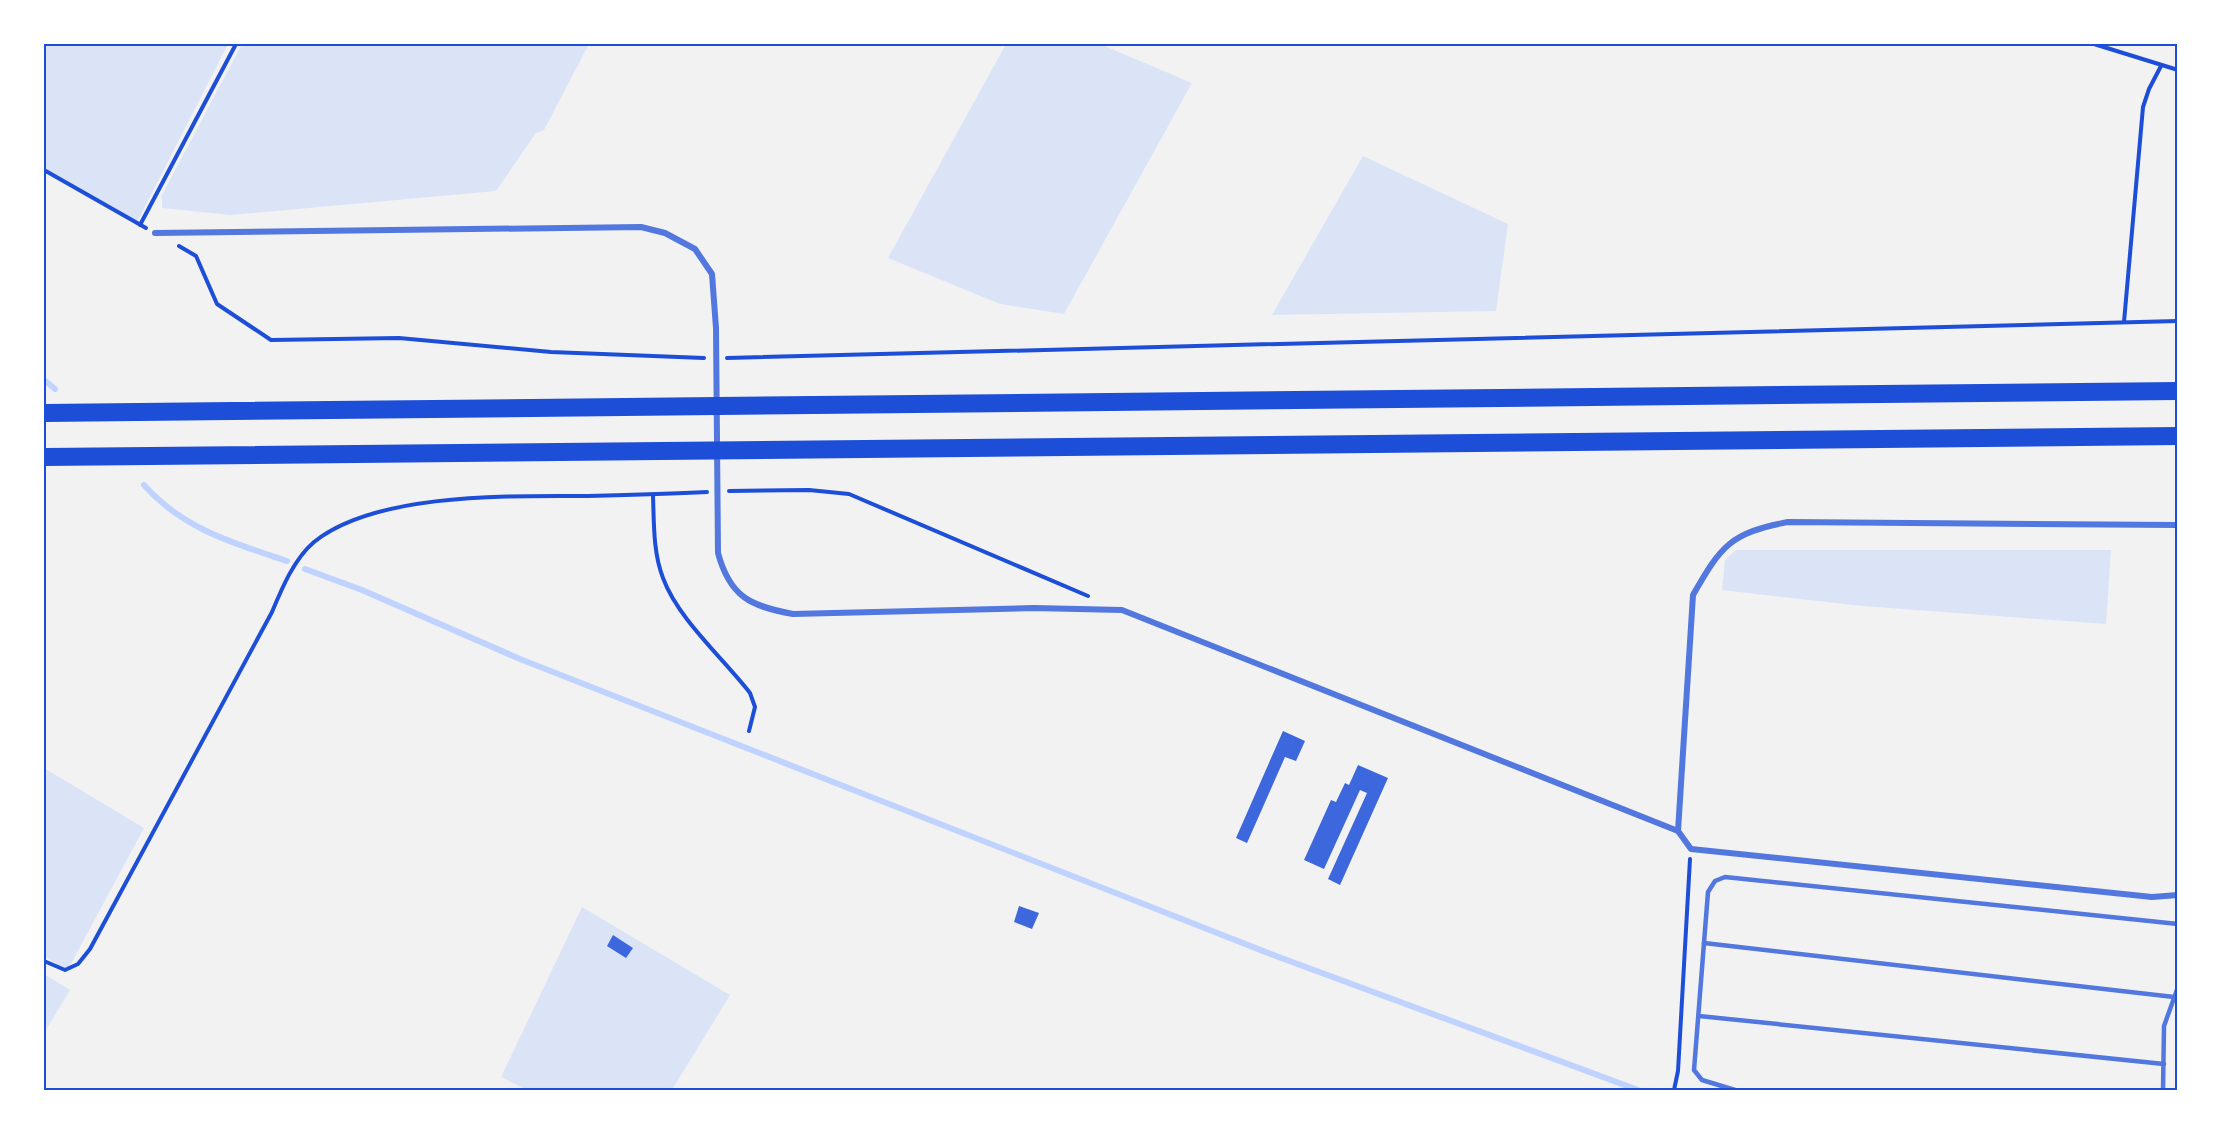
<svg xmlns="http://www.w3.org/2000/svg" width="2221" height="1134" font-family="Lato,sans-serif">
<rect width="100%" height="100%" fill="#f2f2f2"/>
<!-- green -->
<g fill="#dbe4f7">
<path d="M44,44H228L136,224L44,168Z"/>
<path d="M242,44H589L544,130L536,133L496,191L231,215L162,208V195Z"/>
<path d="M1006,44H1100L1192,83L1064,314L1000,304L888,258Z"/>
<path d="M1363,156L1508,224L1496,311L1272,315Z"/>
<path d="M1736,550H2111L2106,624L1862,606L1722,590L1725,560Z"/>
<path d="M44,768L144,828L67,971L44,956Z"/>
<path d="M582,907L730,995L672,1090H527L501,1077Z"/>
<path d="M44,974L70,990L44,1033Z"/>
</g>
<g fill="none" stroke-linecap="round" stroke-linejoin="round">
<!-- stream -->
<g stroke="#bfd3fe" stroke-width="6">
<path d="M44,380L55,389"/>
<path d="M144,485C183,529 233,543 287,561"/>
<path d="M305,569L362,590L520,659L1276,956L1638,1090"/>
</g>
</g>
<!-- building -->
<g fill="#3d67dc">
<path d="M1283,731L1305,741L1296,761L1285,757L1247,843L1236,838Z"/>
<path d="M1358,765L1388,778L1340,885L1328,879L1367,793L1360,790L1324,869L1304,860L1331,800L1336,802L1345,783L1349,785Z"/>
<path d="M1019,906L1039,913L1032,929L1014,922Z"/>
<path d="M613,935L633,948L626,958L607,946Z"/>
</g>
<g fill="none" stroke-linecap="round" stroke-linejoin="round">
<!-- path -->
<g stroke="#1d4ed8" stroke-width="4">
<path d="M2094,44L2178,70"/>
<path d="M44,170L146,228"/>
<path d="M140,225L236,44"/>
<path d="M179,246L196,256L217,304L271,340L399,338L551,352L704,358"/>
<path d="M2124,322L2143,107L2149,89L2161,66"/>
<path d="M727,358L2178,321"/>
<path d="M729,491L809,490L849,494L1088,596"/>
<path d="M653,495C654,523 653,552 663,578C678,619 723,658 750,693L755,707L749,731"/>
<path d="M44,961L65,970L78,964L90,949L272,612C282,588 294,559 314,542C376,492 511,496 588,496C628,495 667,494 707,492"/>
<path d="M1674,1090L1678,1071L1690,859"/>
</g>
<!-- service -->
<g stroke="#5277de" stroke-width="4.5">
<path d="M1704,943L2174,997"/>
<path d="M1699,1016L2164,1064"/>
<path d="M1735,1090L1702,1080L1694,1070L1708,892L1715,881L1725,877L2178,924"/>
<path d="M2163,1090L2164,1026L2178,987"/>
</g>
<!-- minor -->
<g stroke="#5277de" stroke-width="6">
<path d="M155,233L641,227L665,233L695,249L712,274L716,328L718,553C730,597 750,606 793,614L1034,608L1122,610L1678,831L1691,849L2152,897L2178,895"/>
<path d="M1678,831L1693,595C1721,546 1730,533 1788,522L2178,525"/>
</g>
<!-- motorway -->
<g stroke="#1d4ed8" stroke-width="18">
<path d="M44,413L2178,391"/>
<path d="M44,457L2178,436"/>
</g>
</g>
<!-- border -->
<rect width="2221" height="1134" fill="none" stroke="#ffffff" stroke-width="90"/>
<rect x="45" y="45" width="2131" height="1044" fill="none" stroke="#1d4ed8" stroke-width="2"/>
</svg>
